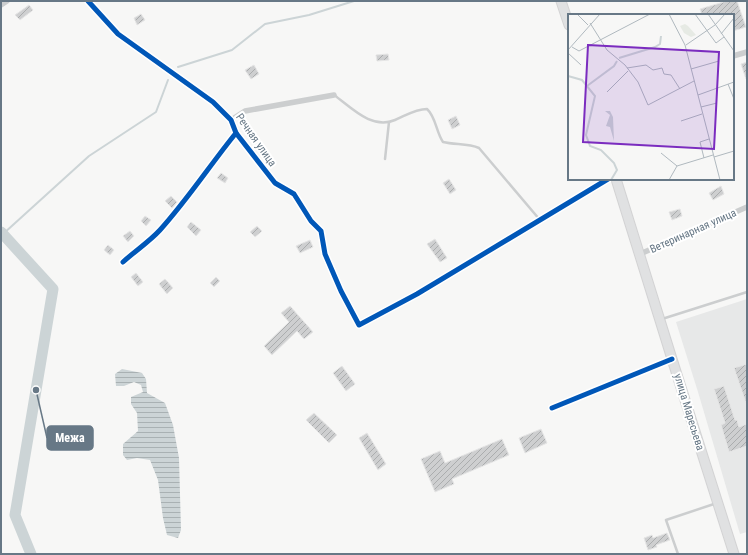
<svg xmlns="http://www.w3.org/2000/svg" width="748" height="555" font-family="'Roboto Condensed',sans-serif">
<defs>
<pattern id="water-rules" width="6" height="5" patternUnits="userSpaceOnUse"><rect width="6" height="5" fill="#ccd4d6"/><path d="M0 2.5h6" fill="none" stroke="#a9b1b3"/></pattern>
<pattern id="building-hatch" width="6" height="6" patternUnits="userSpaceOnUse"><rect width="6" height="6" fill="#cecfd0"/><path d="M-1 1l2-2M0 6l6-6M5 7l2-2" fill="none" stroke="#abadae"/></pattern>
</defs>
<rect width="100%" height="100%" fill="#f7f7f6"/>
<!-- built -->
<path fill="#e7e8e8" d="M747,299V532L740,534L698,392L676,322Z"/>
<!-- water -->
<path fill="url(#water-rules)" d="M122,369L142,373L146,379L147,393L165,403L173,425L179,458L181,530L178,538L167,535L163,518L158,480L150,460L137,458L127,460L123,455V444L138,431L137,413L131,404V397L143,392L141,385L134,382L124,386H116L115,374Z"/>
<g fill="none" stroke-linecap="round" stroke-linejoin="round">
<!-- stream -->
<g stroke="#ccd4d6" stroke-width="2">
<path d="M178,67L232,50L265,24L309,15L354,1"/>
<path d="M3,234L89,156L156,112L168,80"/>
</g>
<!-- river -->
<path stroke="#ccd4d6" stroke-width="11" d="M1,232L53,289L15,515L31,554"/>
</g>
<!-- building -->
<g fill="url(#building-hatch)" stroke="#e6e6e6">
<path d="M727,1H737L746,27L733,31V15H702L700,9Z"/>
<path d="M29,5L33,10L20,20L15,15Z"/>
<path d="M141,14L145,20L137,25L134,18Z"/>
<path d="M388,54L389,60L377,61L376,55Z"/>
<path d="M747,62V79H746L741,64Z"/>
<path d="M254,65L259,74L251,79L245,70Z"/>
<path d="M456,116L460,125L452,129L448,120Z"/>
<path d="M221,173L228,178L225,183L217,178Z"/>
<path d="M449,179L456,190L450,194L443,183Z"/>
<path d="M721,186L724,194L713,200L709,193Z"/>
<path d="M171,196L177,202L172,208L165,201Z"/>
<path d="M680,209L682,216L672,220L669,212Z"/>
<path d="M145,216L151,220L146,226L141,221Z"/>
<path d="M191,222L201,230L196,236L187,227Z"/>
<path d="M257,226L262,231L255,237L250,232Z"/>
<path d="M130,231L134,236L128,242L123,236Z"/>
<path d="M435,239L447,258L440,262L427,244Z"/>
<path d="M310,240L313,247L300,253L296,246Z"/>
<path d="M108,245L114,250L110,255L104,250Z"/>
<path d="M136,273L143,282L138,286L131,277Z"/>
<path d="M216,277L220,281L214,287L210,283Z"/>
<path d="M165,279L173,288L167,294L159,284Z"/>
<path d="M290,306L313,332L304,339L297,331L272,355L264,346L289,322L281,313Z"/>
<path d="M747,364V403H746L734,368Z"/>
<path d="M342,366L355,384L346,391L333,373Z"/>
<path d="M724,386L735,420H737L739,427L747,424V446L729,452L721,425L725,423L714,389Z"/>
<path d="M314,413L337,435L329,443L306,420Z"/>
<path d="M541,429L547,443L525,453L519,438Z"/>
<path d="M367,433L386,464L378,470L359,438Z"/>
<path d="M502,439L509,455L452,479L454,484L435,492L421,459L440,451L445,463Z"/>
<path d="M667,533L670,540L656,545L657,547L648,550L644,538L652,535L653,538Z"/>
</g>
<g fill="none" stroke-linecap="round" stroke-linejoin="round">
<defs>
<g id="primary">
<path d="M561,1L569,25"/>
<path d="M616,179L672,359L734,554"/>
</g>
</defs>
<!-- primary casing -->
<use href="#primary" stroke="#d3d3d4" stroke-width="11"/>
<!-- lane -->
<g stroke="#cccecf" stroke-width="2.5">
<path d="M334,95C351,107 371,130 395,120C405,116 415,109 427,109C436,117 436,132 443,142C455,145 468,143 479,148L540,220"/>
<path d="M385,159L389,122"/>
<path d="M662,319L747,292"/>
<path d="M678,554L666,520L717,503"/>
</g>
<!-- street -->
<g stroke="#cccecf" stroke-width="5.5">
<path d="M88,1L118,34L213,102L231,120L236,133L275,183L294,194L311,221L321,231L325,254L341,291L359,325L417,294L608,179"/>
<path d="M1,5L7,1"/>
<path d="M733,56L747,52"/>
<path d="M231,120L245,111L334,95"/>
<path d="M640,254L747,207"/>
<path d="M123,262C135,251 149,242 160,230C188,199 210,165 236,133"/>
<path d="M552,408L672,359"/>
</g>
<!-- primary -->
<use href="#primary" stroke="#e0e1e2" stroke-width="9"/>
<defs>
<g id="cycleway">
<path d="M88,1L118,34L213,102L231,120L236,133L275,183L294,194L311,221L321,231L325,254L341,291L359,325L417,294L608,179"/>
<path d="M123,262C135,251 149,242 160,230C188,199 210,165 236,133"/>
<path d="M552,408L672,359"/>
</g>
</defs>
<!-- cycleway casing -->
<use href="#cycleway" stroke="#fff" stroke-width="8"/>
<!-- cycleway -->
<use href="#cycleway" stroke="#0057b8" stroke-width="5"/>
</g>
<g text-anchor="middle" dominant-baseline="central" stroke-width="4" stroke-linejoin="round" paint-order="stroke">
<!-- street labels -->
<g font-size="11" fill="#677886" stroke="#fff">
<text transform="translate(256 140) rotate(55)">Речная улица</text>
<text transform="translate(693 231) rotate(-24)">Ветеринарная улица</text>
<text transform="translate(689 412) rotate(73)">улица Маресьева</text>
</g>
</g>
<!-- overview -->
<g transform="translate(568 14)">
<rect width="166" height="166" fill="#f7f7f6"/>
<path d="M117,10L120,12L128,21L123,23L116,19L112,12Z" fill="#e6eae4"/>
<path d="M37,97H42L45,103L46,127L42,113L38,112L42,101Z" fill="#ccd4d6"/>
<path fill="none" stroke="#ccd4d6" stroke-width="2" d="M51,44L87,33L92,30L93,22M0,62L14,66L27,82L18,121L22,132L33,136L46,149L49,156L43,166M19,72L46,52L49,47"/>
<path fill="none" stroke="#b0b9bf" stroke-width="1" d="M9,0L20,11M101,0L117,31L152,166M127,0L148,29L156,23M140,0L166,37M22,9L39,36L57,51L70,68L80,91L126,67M153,20L166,4M118,31L147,11L157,0M4,33L11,37L82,0M0,36L32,0M0,39L13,51M59,54L78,51L85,56L94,54L96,60L103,61L112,75M123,55L151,47M160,70L166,85M39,78L60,57M130,81L166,68M133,93L149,89M113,107L134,100M93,139L109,152L145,141M146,143L166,137M136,144L132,128L141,125M101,166L109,152"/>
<path fill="#7b2cbf" fill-opacity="0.15" stroke="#7b2cbf" stroke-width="2" d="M20,31L151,38L146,135L15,128Z"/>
<rect width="166" height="166" fill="none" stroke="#677886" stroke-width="2"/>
</g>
<!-- callouts -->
<path fill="none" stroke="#677886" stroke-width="1.5" d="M36 390L47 438"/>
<circle fill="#677886" stroke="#fff" stroke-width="1.5" cx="36" cy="390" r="4"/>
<rect fill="#677886" stroke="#677886" stroke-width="1.5" x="47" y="426" width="46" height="24" rx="4"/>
<g font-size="12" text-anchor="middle" font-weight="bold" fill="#fff">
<text x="70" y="442">Межа</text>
</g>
<!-- border -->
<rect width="748" height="555" fill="none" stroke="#677886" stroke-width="4"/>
</svg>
